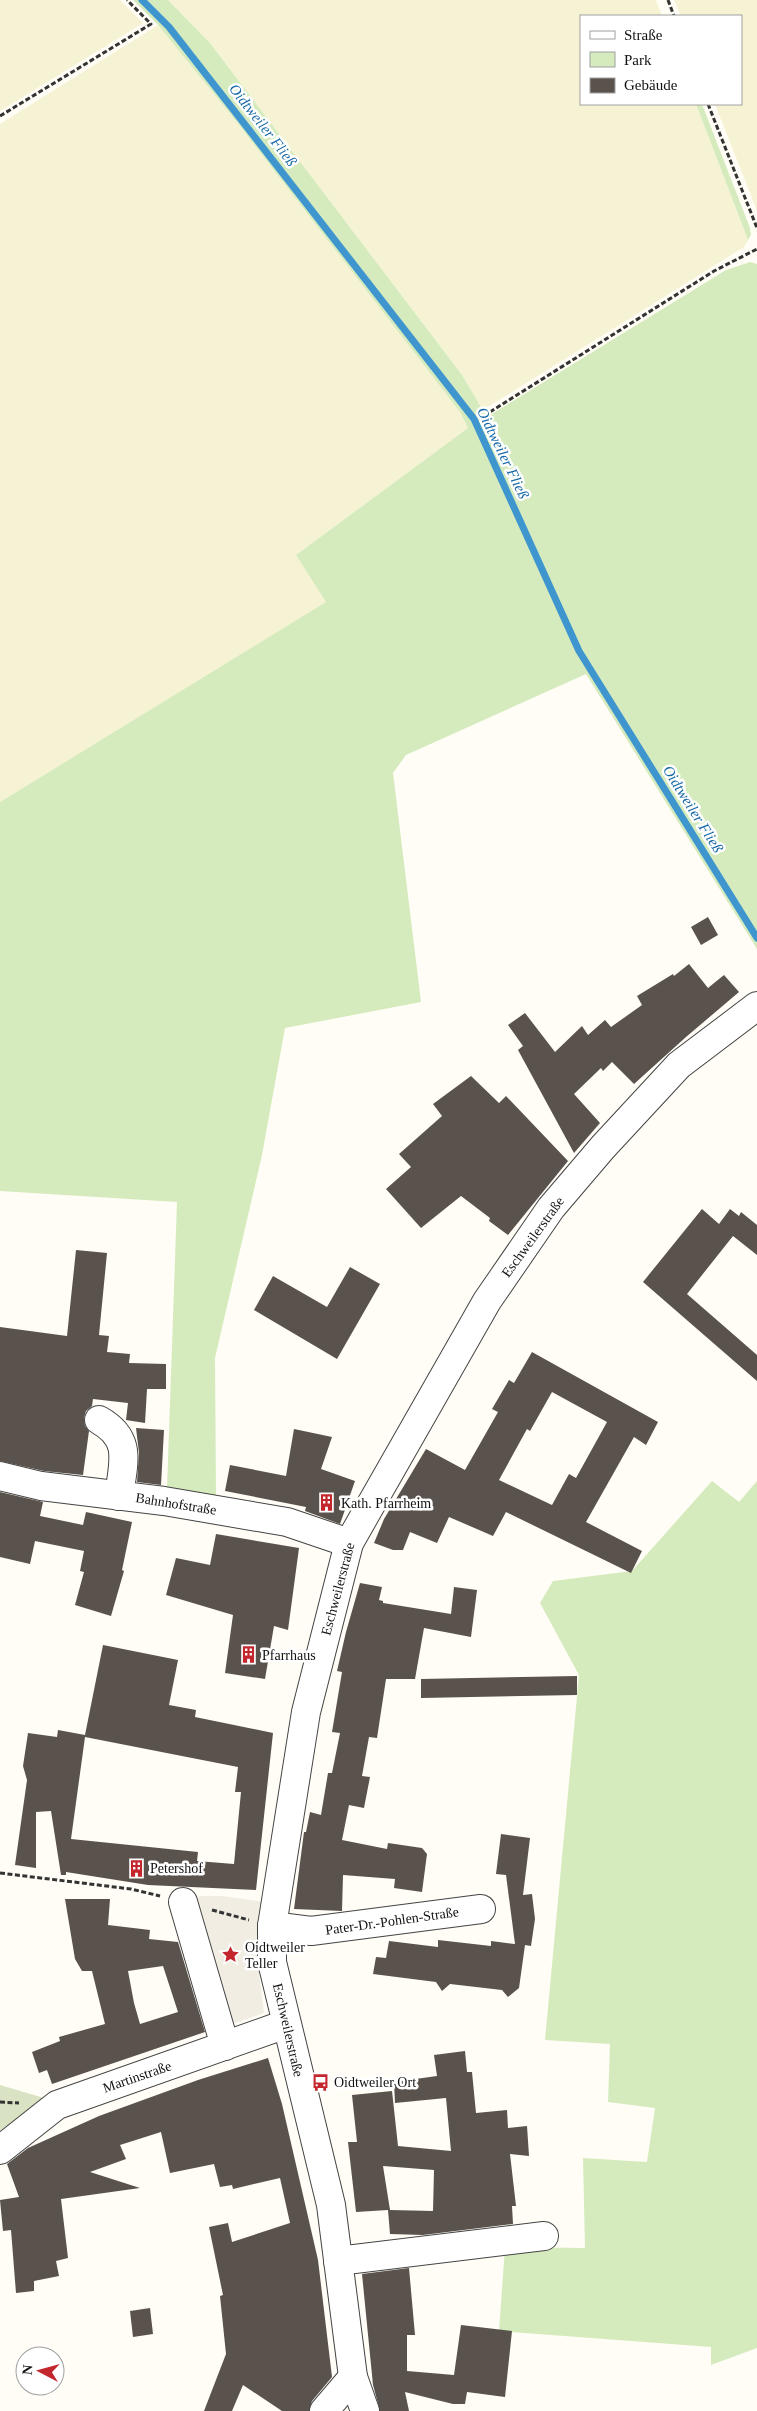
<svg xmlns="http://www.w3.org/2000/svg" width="757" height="2411" font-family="Georgia,serif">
<rect width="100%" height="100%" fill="#fffdf5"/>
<!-- farmland -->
<g fill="#f6f3d4">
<path d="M0,0H120L143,23L0,111Z"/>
<path d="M168,0H656L662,16H581V104H696L748,240L744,247L483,410L462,375L210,43Z"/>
<path d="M674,0H757V211L715,104H741V16H681Z"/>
<path d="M158,25L236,121L460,412L468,428L296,555L327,602L0,802V124Z"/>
</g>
<!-- green -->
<g fill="#d5ebbd">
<path d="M133,0H168L210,43L462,375L487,417L726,270L750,262L757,264V949L586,674L406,755L393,773L421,1002L285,1028L262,1155L215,1358L216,1497L167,1489L177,1202L0,1191V802L326,602L296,555L468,428L460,412L236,121L158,25Z"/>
<path d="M696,104H702L750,228L751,235L748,240Z"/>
<path d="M712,1481L739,1502L757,1481V2348L711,2365V2347L499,2331L505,2247L585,2248L583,2158L647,2162L655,2108L608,2102L610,2044L545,2040L579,1675L540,1603L553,1581L632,1571Z"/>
</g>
<!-- cemetery -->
<path fill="#d9e3c4" d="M0,2085L51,2100L0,2130Z"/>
<!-- plaza -->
<path fill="#f1ede2" d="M201,1896H222L264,1902L258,1929V1965L264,2013L227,2026L189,1898Z"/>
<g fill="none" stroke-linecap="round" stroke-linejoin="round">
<!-- stream -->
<path stroke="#3f96cf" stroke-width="7" d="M142,0L169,27L474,419L579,651L757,938"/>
</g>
<!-- building -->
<g fill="#5a524d" fill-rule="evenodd">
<path d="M708,917L718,935L701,945L691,927Z"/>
<path d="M689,964L708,988L724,975L739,992L686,1037L634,1084L612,1062L603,1071L601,1068L574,1094L600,1123L574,1153L518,1050L523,1046L508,1025L525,1013L555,1052L582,1026L588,1035L605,1020L611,1027L642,1005L637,996L673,974L674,976Z"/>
<path d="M471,1076L499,1103L506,1096L568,1161L508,1235L489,1221L490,1218L461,1196L421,1228L386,1189L411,1167L399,1154L442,1116L433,1104Z"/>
<path d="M702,1209L719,1224L730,1209L739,1216L741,1212L757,1225V1255L733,1236L687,1294L757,1355V1381L643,1282Z"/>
<path d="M76,1250L107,1253L99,1335L109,1336L107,1352L130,1354L129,1363L166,1364V1389H147L145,1423L126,1420L128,1403L93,1399L92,1406L86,1411L84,1418L85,1426L89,1431L83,1475L44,1471L0,1461V1327L67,1336Z"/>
<path d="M350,1267L380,1284L337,1359L254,1310L273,1276L327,1307Z"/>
<path d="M532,1352L658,1422L646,1445L634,1437L586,1522L642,1551L631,1573L506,1512L493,1536L449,1517L437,1543L410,1532L403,1550H393L374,1543L384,1519L426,1449L465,1470L498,1412L492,1409L509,1380L514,1383ZM552,1392L607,1422L576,1478L569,1474L552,1505L499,1480L527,1429L530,1431Z"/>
<path d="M136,1428L164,1430L161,1485L137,1482L139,1453Z"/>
<path d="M294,1429L332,1437L321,1469L355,1481L340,1524L305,1511L306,1507L225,1491L230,1465L286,1476Z"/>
<path d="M0,1492L43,1502L40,1516L83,1525L86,1512L132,1522L122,1570L124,1571L111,1616L75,1605L84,1572L80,1571L84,1551L35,1541L30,1564L0,1557Z"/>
<path d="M216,1534L299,1548L288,1630L274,1626L265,1679L225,1673L233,1615L166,1595L176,1558L210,1565Z"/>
<path d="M360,1583L382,1587L379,1600L383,1601V1603L451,1614L454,1587L477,1590L471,1637L424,1628L415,1679H386L377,1738L369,1737L362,1776L370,1777L364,1808L349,1805L342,1840L387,1849L388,1843L422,1848L427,1854L422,1892L394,1888L395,1879L343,1875L342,1911L294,1909L304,1832H306L310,1812L321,1815L328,1773H332L340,1733L332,1732L342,1672L337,1671L346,1632Z"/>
<path d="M103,1645L178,1660L169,1705L196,1710L195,1717L273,1733L256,1890L148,1885L66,1872V1875H61L51,1811L36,1812V1868L15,1865L27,1780L23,1766L28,1733L57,1737L58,1730L85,1735ZM85,1737L238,1767L235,1792H241L234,1864L197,1861L198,1852L71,1839Z"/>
<path d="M577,1676V1695L421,1698V1679Z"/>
<path d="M501,1834L530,1838L523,1895L532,1894L535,1919L531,1946L525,1945L519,1988L508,1997L502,1990L450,1984L442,1991L436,1982L373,1974L376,1957L386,1958L389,1941L438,1947V1940L491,1946V1941L515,1944L506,1875L496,1874Z"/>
<path d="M65,1899H110L108,1925L150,1930L149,1939L178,1942L205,2032L52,2084L47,2070L39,2073L32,2052L60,2041L59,2037L105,2024L92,1971H82L75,1959ZM163,1966L178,2012L140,2024L134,2003L128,1971Z"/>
<path d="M465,2051L467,2072H472L476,2113L507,2110L508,2128L527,2126L529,2156L510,2154L516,2206H512L513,2224L423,2235L390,2234L388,2210L356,2212L348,2142H357L352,2095L392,2091L398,2146L451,2151L446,2098L395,2103L394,2082L437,2076L434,2055ZM383,2166L434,2170L433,2211L390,2210Z"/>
<path d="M268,2058L282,2104L318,2260L332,2377L312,2401L309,2411H282L243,2385L232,2411H204L226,2354L220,2296L223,2295L209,2227L228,2223L232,2242L290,2223L280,2178L233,2189L232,2185L220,2187L214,2164L170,2173L161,2132L120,2145L126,2159L90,2172L140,2188L61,2199L68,2258L56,2261L59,2276L34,2281V2291L16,2293L11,2230L3,2231L0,2200L19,2197L7,2164L28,2148L99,2116L198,2080Z"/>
<path d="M409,2268L415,2335H407V2371L454,2375L461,2325L512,2331L505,2397L467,2392L465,2404H453L405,2392L409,2411H380L373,2385L362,2274Z"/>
<path d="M150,2308L153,2334L133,2337L130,2311Z"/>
</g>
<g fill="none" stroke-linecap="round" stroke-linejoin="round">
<defs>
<g id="minor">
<path d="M99,1420C133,1439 123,1463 119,1496"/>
<path d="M0,1476L41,1486L164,1501L287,1522L349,1543"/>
<path d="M183,1902L225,2046"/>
<path d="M272,1926L311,1931L481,1909"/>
<path d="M0,2150L57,2105L286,2024"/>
<path d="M338,2261L544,2236"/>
<path d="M324,2411L353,2377"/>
<path d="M365,2411L353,2377L331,2205L272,1962V1926L306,1712L349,1543L487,1301L551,1208L603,1147L679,1065L757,1006"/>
</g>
</defs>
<!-- minor casing -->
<use href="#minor" stroke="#444" stroke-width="30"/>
<!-- path -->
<g stroke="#333" stroke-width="3" stroke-dasharray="5 2.5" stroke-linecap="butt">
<path d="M668,0L674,16"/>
<path d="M708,104L757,228"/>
<path d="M0,116L151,24L127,0"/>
<path d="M490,412L714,271L757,249"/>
<path d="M0,1873L131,1889L160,1896"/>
<path d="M212,1910L249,1920"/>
<path d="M0,2102L19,2103"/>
</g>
<!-- minor -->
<use href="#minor" stroke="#fff" stroke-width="28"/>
</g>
<!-- icons -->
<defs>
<symbol id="building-bare" viewBox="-9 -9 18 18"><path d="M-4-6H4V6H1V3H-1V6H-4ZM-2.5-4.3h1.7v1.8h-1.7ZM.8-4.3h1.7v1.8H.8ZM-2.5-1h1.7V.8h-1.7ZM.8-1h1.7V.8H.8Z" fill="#c4262e" stroke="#fff" stroke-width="2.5" paint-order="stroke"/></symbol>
<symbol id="sight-bare" viewBox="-9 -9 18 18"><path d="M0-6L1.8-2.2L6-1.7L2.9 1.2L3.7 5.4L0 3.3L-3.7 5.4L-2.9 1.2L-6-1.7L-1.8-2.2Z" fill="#c4262e" stroke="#fff" stroke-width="2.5" paint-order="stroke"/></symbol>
<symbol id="bus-bare" viewBox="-9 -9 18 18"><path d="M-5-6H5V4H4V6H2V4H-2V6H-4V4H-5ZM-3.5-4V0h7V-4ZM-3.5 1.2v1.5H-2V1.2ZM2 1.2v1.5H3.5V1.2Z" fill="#c4262e" stroke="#fff" stroke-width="2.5" paint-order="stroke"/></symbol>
</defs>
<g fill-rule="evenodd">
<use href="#building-bare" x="314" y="1490" width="25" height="25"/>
<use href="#building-bare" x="236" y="1642" width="25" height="25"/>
<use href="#building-bare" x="124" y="1856" width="25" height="25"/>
<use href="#sight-bare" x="218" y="1942" width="25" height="25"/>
<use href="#bus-bare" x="308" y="2070" width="25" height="25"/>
</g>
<g text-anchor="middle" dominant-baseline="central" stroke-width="5" stroke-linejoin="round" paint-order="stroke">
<!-- street labels -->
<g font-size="14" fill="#111" stroke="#fff">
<text transform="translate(533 1237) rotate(-54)">Eschweilerstraße</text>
<text transform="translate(176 1504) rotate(9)">Bahnhofstraße</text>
<text transform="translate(338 1589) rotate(-75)">Eschweilerstraße</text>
<text transform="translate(392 1921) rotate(-8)">Pater-Dr.-Pohlen-Straße</text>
<text transform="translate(288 2030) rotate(77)">Eschweilerstraße</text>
<text transform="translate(137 2077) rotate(-19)">Martinstraße</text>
</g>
<!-- poi labels -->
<g font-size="14" fill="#111" stroke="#fff" text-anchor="start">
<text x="341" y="1503">Kath. Pfarrheim</text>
<text x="262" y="1655">Pfarrhaus</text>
<text x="150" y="1868">Petershof</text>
<text x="245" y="1947">Oidtweiler<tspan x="245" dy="16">Teller</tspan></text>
<text x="334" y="2082">Oidtweiler Ort</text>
</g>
<!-- water labels -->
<g font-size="15" font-style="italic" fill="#1768a6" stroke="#fff">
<text transform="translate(263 125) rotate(52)">Oidtweiler Fließ</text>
<text transform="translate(503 453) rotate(64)">Oidtweiler Fließ</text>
<text transform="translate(693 809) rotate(58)">Oidtweiler Fließ</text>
</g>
</g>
<!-- legend -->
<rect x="580" y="15" width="162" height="90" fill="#ffffff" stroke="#a0a0a0"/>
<rect x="590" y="31" width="25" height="8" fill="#ffffff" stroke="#a0a0a0"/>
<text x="624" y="40" font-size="15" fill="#111111">Straße</text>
<rect x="590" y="52" width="25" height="15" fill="#d5ebbd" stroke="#a0a0a0"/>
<text x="624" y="65" font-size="15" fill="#111111">Park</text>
<rect x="590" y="78" width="25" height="15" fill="#5a524d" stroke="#a0a0a0"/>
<text x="624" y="90" font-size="15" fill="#111111">Gebäude</text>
<!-- north arrow -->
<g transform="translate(40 2371) rotate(276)"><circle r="24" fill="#ffffff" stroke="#a0a0a0"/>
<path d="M0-4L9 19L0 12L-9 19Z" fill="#c4262e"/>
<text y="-8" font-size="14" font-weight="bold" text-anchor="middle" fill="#111111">N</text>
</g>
</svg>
